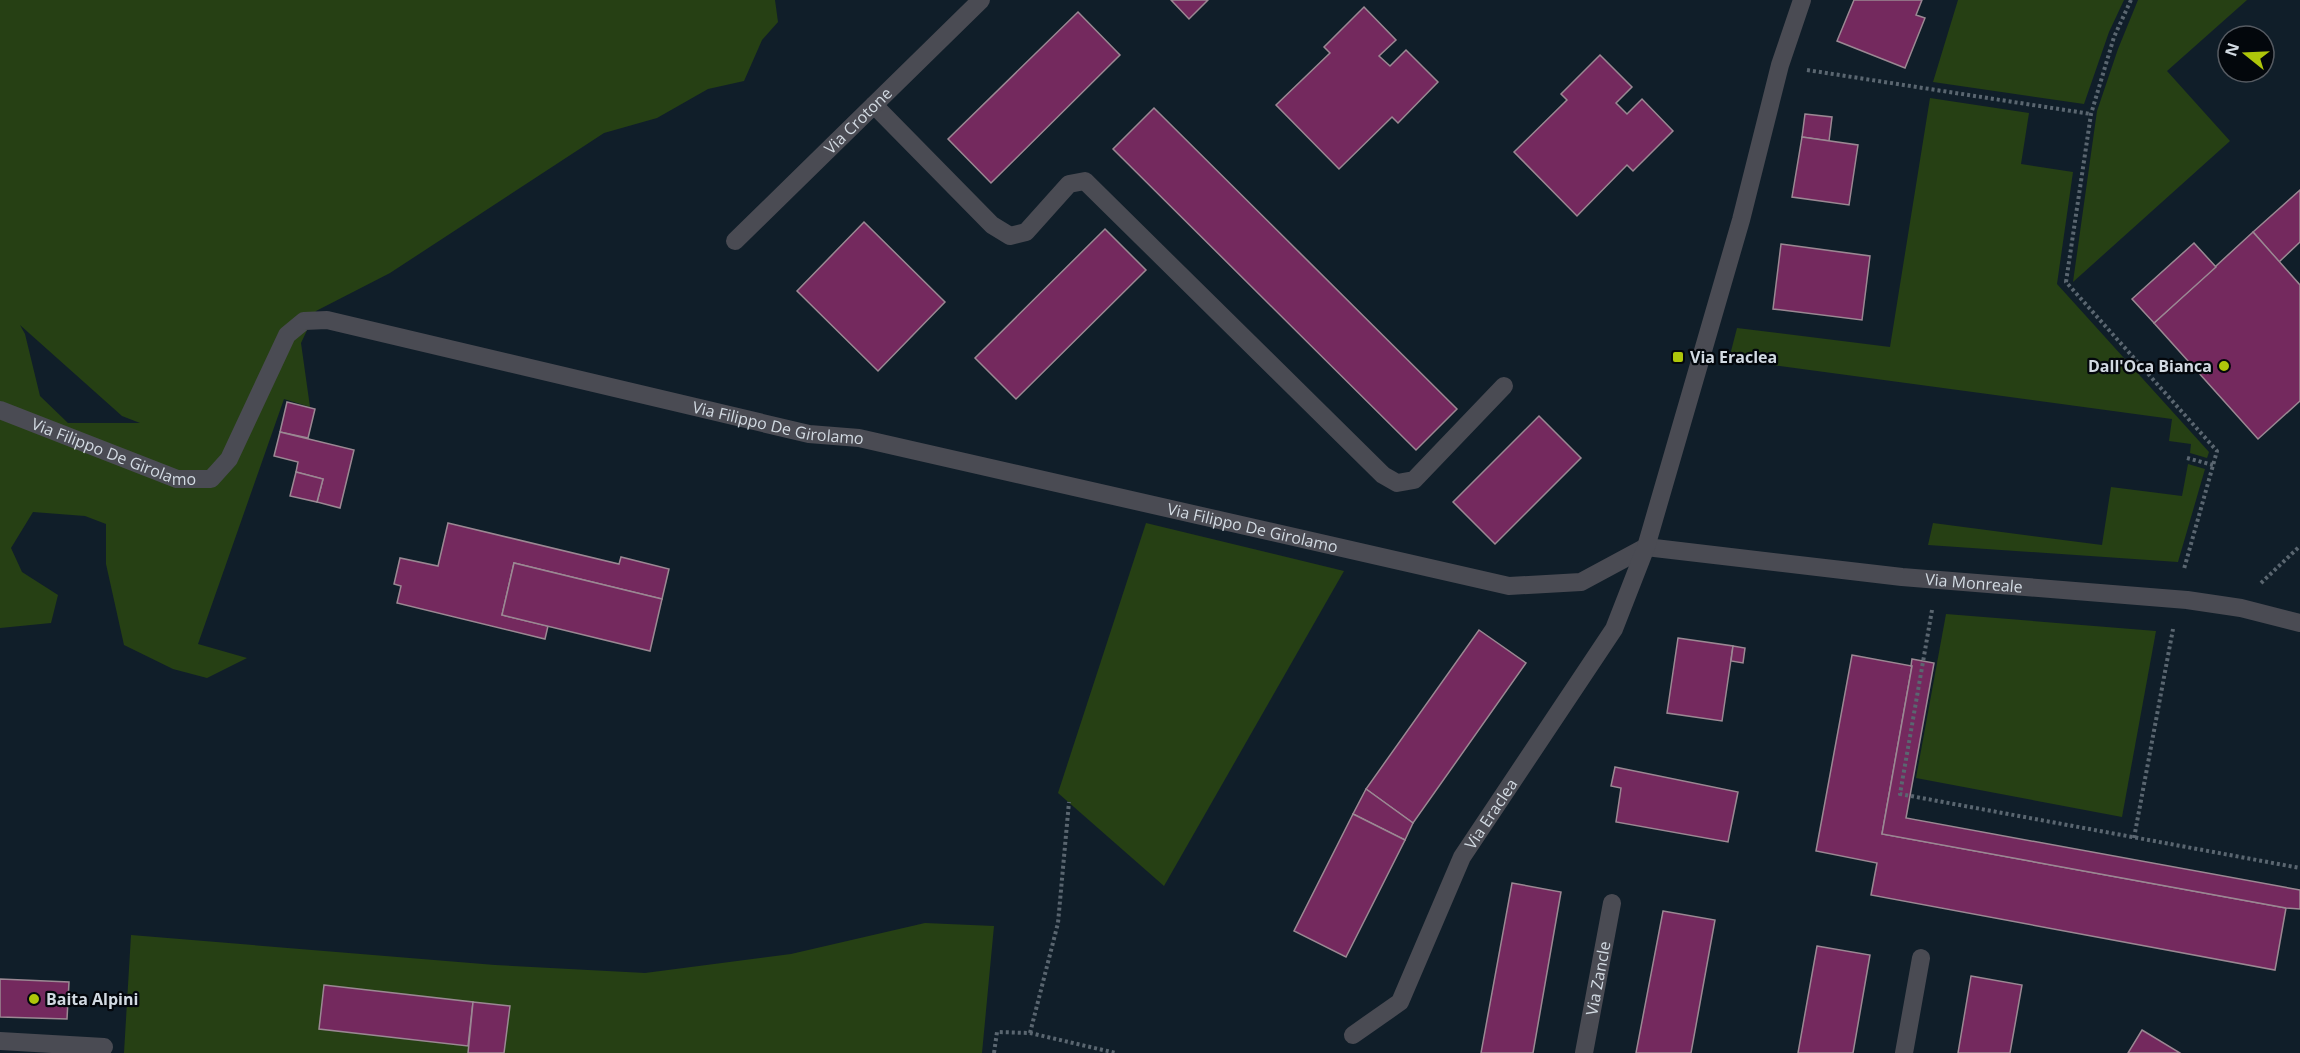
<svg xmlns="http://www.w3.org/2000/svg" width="2300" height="1053" font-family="'Open Sans',sans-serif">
<rect width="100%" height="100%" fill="#101e29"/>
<!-- green -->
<g fill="#264014" fill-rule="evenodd">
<path d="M0,0H775L778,22L762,40L744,81L708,89L657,118L604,133L390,273L316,311L301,343L310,407L284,399L198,644L247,658L207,678L173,669L124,645L106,564V524L85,516L33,512L11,548L22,572L58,595L51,623L0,628ZM20,325L122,416L140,423H68L40,396L25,334Z"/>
<path d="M1958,0H2124L2109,32L2084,104L1933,82Z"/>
<path d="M2138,0H2247L2167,71L2230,141L2073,282L2097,111L2118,49Z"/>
<path d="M1930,98L2029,113L2021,164L2073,172L2057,284L2209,452L2207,458L2190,453L2191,444L2169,441L2172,419L1729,359L1737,328L1890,347Z"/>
<path d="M2188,464L2205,469L2178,562L1928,545L1933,523L2102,545L2111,487L2182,496Z"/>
<path d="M1146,523L1344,571L1164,886L1058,793Z"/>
<path d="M1946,614L2156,631L2122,817L1916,778Z"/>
<path d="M925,923L994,926L982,1053H124L131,935L495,965L645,973L791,954Z"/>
</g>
<!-- building -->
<g fill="#74295e" stroke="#9b8893" stroke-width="1.5">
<path d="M1171,0H1208L1189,19Z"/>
<path d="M1854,0H1922L1916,15L1925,18L1905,68L1837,41Z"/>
<path d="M1364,7L1396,40L1379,56L1390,66L1406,50L1438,82L1398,123L1392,117L1339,169L1276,105L1330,53L1324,47Z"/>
<path d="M1078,12L1120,55L991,183L948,139Z"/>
<path d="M1600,55L1632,87L1616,103L1627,114L1642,99L1673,131L1633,171L1627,165L1577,216L1514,152L1567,100L1561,94Z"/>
<path d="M1154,108L1457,409L1416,450L1113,149Z"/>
<path d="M1805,114L1832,117L1829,141L1802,137Z"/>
<path d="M1802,137L1858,145L1849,205L1792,197Z"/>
<path d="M2300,190V242L2279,262L2253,232Z"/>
<path d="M864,222L945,302L878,371L797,291Z"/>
<path d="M1105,229L1146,270L1016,399L975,358Z"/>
<path d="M2253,232L2300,285V401L2258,439L2154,323Z"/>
<path d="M2194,243L2216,267L2154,323L2132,299Z"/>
<path d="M1781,244L1870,256L1862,320L1773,309Z"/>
<path d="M287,402L315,409L308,438L280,432Z"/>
<path d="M1539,416L1581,458L1495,544L1453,502Z"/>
<path d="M280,432L354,450L340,508L317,502L323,479L296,472L298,462L274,456Z"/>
<path d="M296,472L323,479L317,502L290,496Z"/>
<path d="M448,523L619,564L621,557L669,569L662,599L514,563L502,615L548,626L545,639L397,603L401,586L394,584L400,558L438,566Z"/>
<path d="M514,563L662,599L650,651L502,615Z"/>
<path d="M1479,630L1526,663L1413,823L1366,789Z"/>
<path d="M1678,638L1733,646L1722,721L1667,713Z"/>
<path d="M1733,646L1745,648L1743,663L1731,661Z"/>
<path d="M1852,655L1912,666L1882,834L2286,908L2275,970L1871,895L1877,863L1816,851Z"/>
<path d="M1912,659L1934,663L1906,818L2300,890V909L2286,908L1882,834L1912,666H1911Z"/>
<path d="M1615,767L1738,792L1728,842L1616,822L1621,788L1611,786Z"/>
<path d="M1366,789L1413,823L1405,840L1353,814Z"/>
<path d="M1353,814L1405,840L1346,957L1294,931Z"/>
<path d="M1512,883L1561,892L1533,1053H1481Z"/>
<path d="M1663,911L1715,920L1691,1053H1636Z"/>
<path d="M1817,946L1870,955L1853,1053H1798Z"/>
<path d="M1971,976L2022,985L2010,1053H1958Z"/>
<path d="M0,979L69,982L67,1019L0,1017Z"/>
<path d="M324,985L473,1002L468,1046L319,1029Z"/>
<path d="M473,1002L510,1006L504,1053H468Z"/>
<path d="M2142,1030L2180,1053H2128Z"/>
</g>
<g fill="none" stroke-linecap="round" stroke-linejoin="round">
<!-- path -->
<g stroke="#5a6670" stroke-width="4" stroke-dasharray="3 3" stroke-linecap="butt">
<path d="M2131,0L2114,37L2091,114L2066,282L2217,451L2184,569"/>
<path d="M1807,70L2091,114"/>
<path d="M2187,458L2213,465"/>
<path d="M2261,583L2300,546"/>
<path d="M1932,610L1900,794L2300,868"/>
<path d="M2134,838L2173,629"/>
<path d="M1030,1033L1058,923L1069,802"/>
<path d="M994,1053L997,1032L1030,1033L1116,1053"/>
</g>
<!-- minor -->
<g stroke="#4a4b53" stroke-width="18">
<path d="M874,105L992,225L1010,236L1026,232L1069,184L1085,181L1383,475L1397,483L1414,480L1504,386"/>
<path id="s1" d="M735,241L981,0"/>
<path id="s2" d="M0,410L177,479H211L229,459L287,335L304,321L327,320L809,434L859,438L1509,586L1581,582L1646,547"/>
<path id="s3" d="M1646,547L1902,577L2187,600L2241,608L2300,623"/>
<path id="s4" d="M1353,1035L1400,1002L1462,857L1614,629L1646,547L1741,220L1780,65L1802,0"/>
<path d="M0,1041L104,1047"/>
<path id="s5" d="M1584,1053L1612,903"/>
<path d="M1904,1053L1921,958"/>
</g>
</g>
<!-- markers -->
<g fill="#aec60a" stroke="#03070c" stroke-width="2">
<rect x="1672" y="351" width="12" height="12" rx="3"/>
<circle cx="2224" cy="366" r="6"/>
<circle cx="34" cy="999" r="6"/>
</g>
<g text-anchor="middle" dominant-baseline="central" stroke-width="4.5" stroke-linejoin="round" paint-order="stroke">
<!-- street labels -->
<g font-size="16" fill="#d2dae2" stroke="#03070c">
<text stroke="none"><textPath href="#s1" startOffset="172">Via Crotone</textPath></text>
<text stroke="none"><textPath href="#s2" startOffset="896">Via Filippo De Girolamo</textPath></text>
<text stroke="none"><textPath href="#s2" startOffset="122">Via Filippo De Girolamo</textPath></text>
<text stroke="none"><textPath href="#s2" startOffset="1382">Via Filippo De Girolamo</textPath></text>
<text stroke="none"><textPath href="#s3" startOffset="330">Via Monreale</textPath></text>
<text stroke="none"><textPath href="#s4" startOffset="267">Via Eraclea</textPath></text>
<text stroke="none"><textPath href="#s5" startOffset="76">Via Zancle</textPath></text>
</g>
<!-- poi labels -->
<g font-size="16" font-weight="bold" fill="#d2dae2" stroke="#03070c" text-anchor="start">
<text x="1690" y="357">Via Eraclea</text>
<text x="2212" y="366" text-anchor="end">Dall'Oca Bianca</text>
<text x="46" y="999">Baita Alpini</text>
</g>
</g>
<!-- north arrow -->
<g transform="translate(2246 54) rotate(288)"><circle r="28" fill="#03070c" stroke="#565b62" stroke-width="1.5"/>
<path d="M0-4.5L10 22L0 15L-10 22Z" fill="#aec60a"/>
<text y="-9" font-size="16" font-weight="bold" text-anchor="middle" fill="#d2dae2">N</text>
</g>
</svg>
